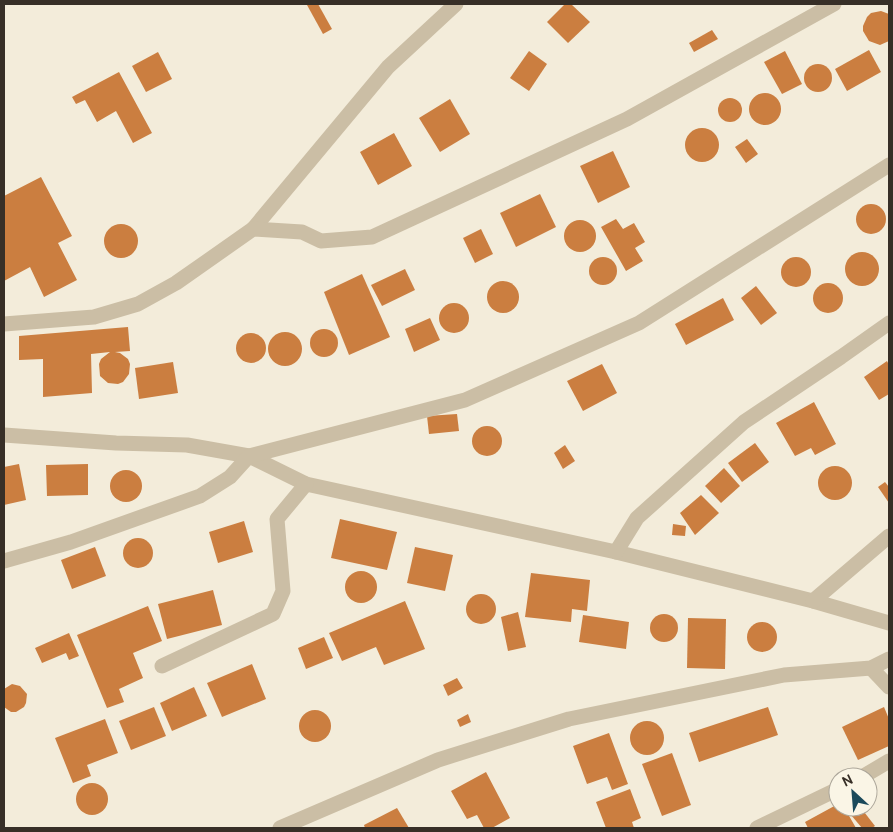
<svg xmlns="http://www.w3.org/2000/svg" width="893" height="832" font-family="Overpass,sans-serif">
<rect width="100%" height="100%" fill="#f3ecda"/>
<!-- building -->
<g fill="#cb7e40">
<path d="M309,4H318L332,29L323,34L307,5Z"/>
<path d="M565,4H571L590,22L568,43L547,22Z"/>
<path d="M881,11L889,14V41L880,45L869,41L863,31V26L867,17L871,13Z"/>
<path d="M712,30L718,39L694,52L689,43Z"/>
<path d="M869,50L881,72L847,91L835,69Z"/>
<path d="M529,51L547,64L529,91L510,78Z"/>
<path d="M785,51L802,84L782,94L764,62Z"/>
<path d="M158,52L172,79L146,92L132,66Z"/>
<circle cx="818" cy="78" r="14"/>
<path d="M119,72L152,133L133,143L116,111L97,122L85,100L76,104L72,97Z"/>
<circle cx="765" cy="109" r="16"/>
<circle cx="730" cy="110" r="12"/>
<path d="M450,99L470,134L440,152L419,118Z"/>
<circle cx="702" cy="145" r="17"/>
<path d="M394,133L412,166L378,185L360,152Z"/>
<path d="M747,139L758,154L746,163L735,147Z"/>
<path d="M613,151L630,187L598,203L580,166Z"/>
<path d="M41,177L72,236L58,243L77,280L44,297L30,267L4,281V196Z"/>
<path d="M540,194L556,227L516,247L500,213Z"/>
<circle cx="871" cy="219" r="15"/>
<path d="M616,219L623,229L634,223L645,242L635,248L643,261L626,271L601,227Z"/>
<circle cx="580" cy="236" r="16"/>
<circle cx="121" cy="241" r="17"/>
<path d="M481,229L493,254L475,263L463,238Z"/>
<circle cx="862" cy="269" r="17"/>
<circle cx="603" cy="271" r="14"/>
<circle cx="796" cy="272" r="15"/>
<path d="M405,269L415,290L382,306L371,285Z"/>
<path d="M362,274L390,337L349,355L324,292Z"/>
<circle cx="503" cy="297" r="16"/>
<circle cx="828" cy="298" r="15"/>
<path d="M756,286L777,313L761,325L741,298Z"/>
<path d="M723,298L734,320L686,345L675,324Z"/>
<circle cx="454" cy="318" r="15"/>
<path d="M430,318L440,340L414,352L405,329Z"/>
<path d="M128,327L130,351L115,352L120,353L128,359L130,364L129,374L123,382L118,384L108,383L100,376L99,364L101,359L110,352L91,354L92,393L43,397V359L19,360V336Z"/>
<circle cx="324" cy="343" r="14"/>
<circle cx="285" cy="349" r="17"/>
<circle cx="251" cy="348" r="15"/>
<path d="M887,361L889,365V394L879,400L864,377Z"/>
<path d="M173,362L178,393L139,399L135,368Z"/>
<path d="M602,364L617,393L583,411L567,381Z"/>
<path d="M814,402L836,444L815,455L811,448L795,456L776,423Z"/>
<path d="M457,414L459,431L429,434L427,416Z"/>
<circle cx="487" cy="441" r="15"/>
<path d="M755,443L769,462L742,482L728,463Z"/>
<path d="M565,445L575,461L563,469L554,453Z"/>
<path d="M19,464L26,500L4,505V467Z"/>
<path d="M88,464V495L47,496L46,465Z"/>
<circle cx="835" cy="483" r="17"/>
<path d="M724,468L740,486L721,503L705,486Z"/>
<circle cx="126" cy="486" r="16"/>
<path d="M885,482L889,487V503L878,487Z"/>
<path d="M701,495L719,513L695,535L680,513Z"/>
<path d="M340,519L397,532L387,570L331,558Z"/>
<path d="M244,521L253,552L218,563L209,532Z"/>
<path d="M673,524L686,526L685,536L672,535Z"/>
<circle cx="138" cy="553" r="15"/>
<path d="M95,547L106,576L72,589L61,560Z"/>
<path d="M415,547L453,555L445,591L407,583Z"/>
<circle cx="361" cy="587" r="16"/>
<path d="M531,573L590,580L587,611L572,609L571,622L525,617Z"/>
<path d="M213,590L222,625L167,639L158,604Z"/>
<circle cx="481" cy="609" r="15"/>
<path d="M405,601L425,649L384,665L376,647L342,661L329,633Z"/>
<path d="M148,606L162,641L133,653L143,678L119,689L124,702L107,708L77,635Z"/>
<path d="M518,612L526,647L508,651L501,617Z"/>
<circle cx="664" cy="628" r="14"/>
<path d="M583,615L629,622L626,649L579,642Z"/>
<path d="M688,618L726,619L725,669L687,668Z"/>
<circle cx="762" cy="637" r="15"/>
<path d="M69,633L79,656L69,660L66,653L42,663L35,648Z"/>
<path d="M324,637L333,658L306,669L298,648Z"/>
<path d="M252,664L266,699L222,717L207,683Z"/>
<path d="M457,678L463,688L448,696L443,685Z"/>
<path d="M12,684L20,686L27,694L26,703L24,707L16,712H11L4,707V689Z"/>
<path d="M194,687L207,716L172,731L160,703Z"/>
<path d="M154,707L166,736L131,750L119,721Z"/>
<path d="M768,707L778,735L699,762L689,733Z"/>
<path d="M884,707L889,719V746L858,760L842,727Z"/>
<circle cx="315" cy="726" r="16"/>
<path d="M468,714L471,722L460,727L457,720Z"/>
<path d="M105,719L118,753L87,765L91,776L73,783L55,738Z"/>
<circle cx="647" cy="738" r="17"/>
<path d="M609,733L628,784L612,790L607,777L587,784L573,746Z"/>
<path d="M672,753L691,805L662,816L642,764Z"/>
<path d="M486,772L510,818L492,828H484L477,815L467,819L451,791Z"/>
<circle cx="92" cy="799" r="16"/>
<path d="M630,789L641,818L632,822L634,828H606L596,802Z"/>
<path d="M838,804V807H844L856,828H808L805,822Z"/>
<path d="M397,808L409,828H365L364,825Z"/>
<path d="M861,808L875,826L872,828H862L851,815Z"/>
</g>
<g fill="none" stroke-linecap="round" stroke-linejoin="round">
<!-- minor -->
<g stroke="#cbbea5" stroke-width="15">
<path d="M253,229L388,67L456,4"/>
<path d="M4,324L94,317L138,304L176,283L253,229L302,232L321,241L372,237L627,119L834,4"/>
<path d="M4,435L116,443L187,445L249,456L306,484L616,552L813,601L889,623"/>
<path d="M616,552L637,518L744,422L841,357L889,323"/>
<path d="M4,561L71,542L200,496L230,477L249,456L465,400L639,323L889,165"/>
<path d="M813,601L889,536"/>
<path d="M162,666L273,614L283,591L277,519L306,484"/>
<path d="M871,668L889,687"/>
<path d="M862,777L889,761"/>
<path d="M280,828L438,760L569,719L784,675L871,668L889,659"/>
<path d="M757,828L838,789"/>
</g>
</g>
<!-- border -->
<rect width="893" height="832" fill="none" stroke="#372f27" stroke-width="10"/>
<!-- north arrow -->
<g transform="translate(853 792) rotate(334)"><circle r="24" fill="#faf5e6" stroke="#aca69a"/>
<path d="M0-4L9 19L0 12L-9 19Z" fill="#1b495a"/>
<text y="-8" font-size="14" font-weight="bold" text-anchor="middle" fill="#372f27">N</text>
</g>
</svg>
